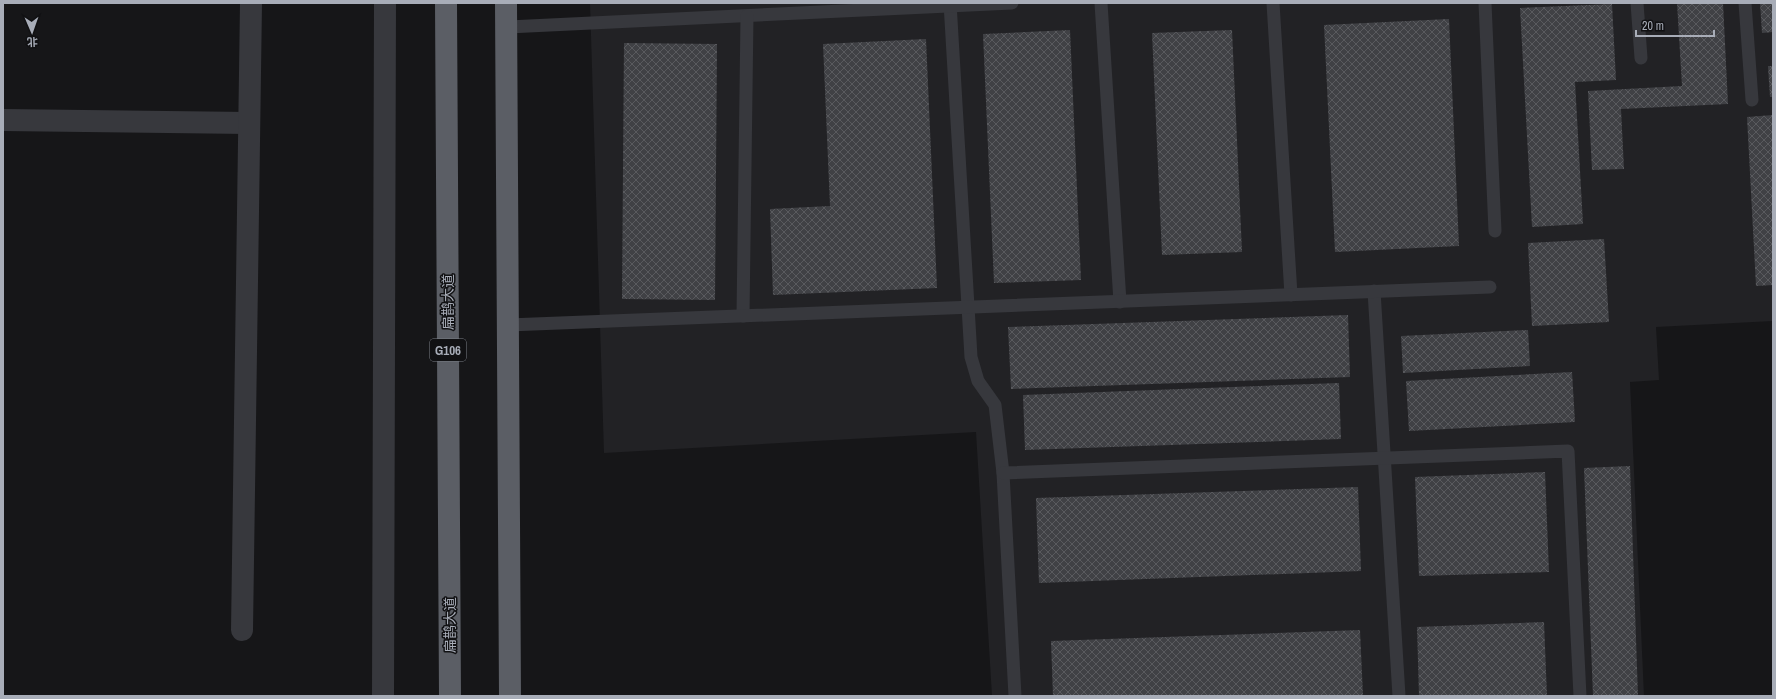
<svg xmlns="http://www.w3.org/2000/svg" width="1776" height="699" font-family="'Archivo Narrow','Noto Sans SC',sans-serif">
<defs>
<pattern id="building-cross-hatch" width="8" height="8" patternUnits="userSpaceOnUse"><rect width="8" height="8" fill="#404145"/><path d="M0 0l8 8M0 8l8-8" fill="none" stroke="#595a5e"/></pattern>
</defs>
<rect width="100%" height="100%" fill="#161618"/>
<!-- built -->
<path fill="#222225" d="M590,3H1773V321L1656,327L1659,380L1630,382L1644,696H992L976,432L604,453Z"/>
<!-- building -->
<g fill="url(#building-cross-hatch)">
<path d="M1677,3H1723L1728,104L1621,109L1624,169L1592,170L1588,91L1682,86Z"/>
<path d="M1760,3H1773V32L1762,33Z"/>
<path d="M1612,4L1616,80L1575,82L1583,224L1532,227L1520,8Z"/>
<path d="M1449,19L1459,246L1335,252L1324,25Z"/>
<path d="M1070,30L1081,280L994,283L983,34Z"/>
<path d="M1232,30L1242,252L1162,255L1152,33Z"/>
<path d="M926,39L937,288L773,295L770,209L830,206L823,44Z"/>
<path d="M624,43L717,44L715,300L622,299Z"/>
<path d="M1768,66H1773V97H1770Z"/>
<path d="M1773,115V285L1756,286L1747,117Z"/>
<path d="M1604,239L1609,322L1532,326L1528,243Z"/>
<path d="M1348,315L1350,377L1011,389L1008,327Z"/>
<path d="M1528,330L1530,366L1403,373L1401,336Z"/>
<path d="M1572,372L1575,422L1409,431L1406,381Z"/>
<path d="M1339,383L1341,439L1025,450L1023,395Z"/>
<path d="M1630,466L1638,696H1593L1584,468Z"/>
<path d="M1545,472L1549,572L1419,576L1415,477Z"/>
<path d="M1358,487L1361,571L1039,583L1036,498Z"/>
<path d="M1544,622L1547,696H1419L1417,627Z"/>
<path d="M1360,630L1363,696H1053L1051,641Z"/>
</g>
<g fill="none" stroke-linecap="round" stroke-linejoin="round">
<!-- service -->
<g stroke="#37383d" stroke-width="13">
<path d="M950,3L971,357L978,381L995,405L1003,473L1015,696"/>
<path d="M1101,3L1120,302"/>
<path d="M1273,3L1291,295"/>
<path d="M1485,3L1495,231"/>
<path d="M1637,3L1641,58"/>
<path d="M1745,3L1752,100"/>
<path d="M506,27L1012,3"/>
<path d="M1374,291L1399,696"/>
<path d="M743,316L747,16"/>
<path d="M508,325L1490,287"/>
<path d="M1003,473L1568,451L1580,696"/>
</g>
<!-- minor -->
<g stroke="#37383d" stroke-width="22">
<path d="M3,120L249,123"/>
<path d="M242,630L251,3"/>
<path d="M383,696L385,3"/>
</g>
<!-- trunk -->
<g stroke="#5b5e65" stroke-width="22">
<path d="M446,3L450,696"/>
<path d="M506,3L510,696"/>
</g>
</g>
<g text-anchor="middle" dominant-baseline="central" stroke-width="3" stroke-linejoin="round" paint-order="stroke">
<!-- shield labels -->
<rect fill="#111113" stroke="#7b7e86" stroke-width="1" x="430" y="339" width="36" height="22" rx="3"/>
<g font-size="13" font-weight="bold" fill="#a8adb8">
<text x="448" y="350">G106</text>
</g>
<!-- street labels -->
<g font-size="14" fill="#a8adb8" stroke="#111113">
<text transform="translate(448 302) rotate(-90)">扁鹊大道</text>
<text transform="translate(450 625) rotate(-90)">扁鹊大道</text>
</g>
</g>
<!-- border -->
<rect width="1776" height="699" fill="none" stroke="#a8adb8" stroke-width="8"/>
<!-- north arrow -->
<g transform="translate(32 32) rotate(178)" stroke="#111113" stroke-width="3" paint-order="stroke">
<path d="M0-3L7 15L0 10L-7 15Z" fill="#a8adb8"/>
<text y="-6" font-size="11" font-weight="bold" text-anchor="middle" fill="#a8adb8">北</text>
</g>
<!-- scale -->
<path d="M1636 30v6h78v-6" fill="none" stroke="#a8adb8" stroke-width="2"/>
<text x="1642" y="30" font-size="12" fill="#a8adb8" stroke="#111113" stroke-width="3" paint-order="stroke">20 m</text>
</svg>
